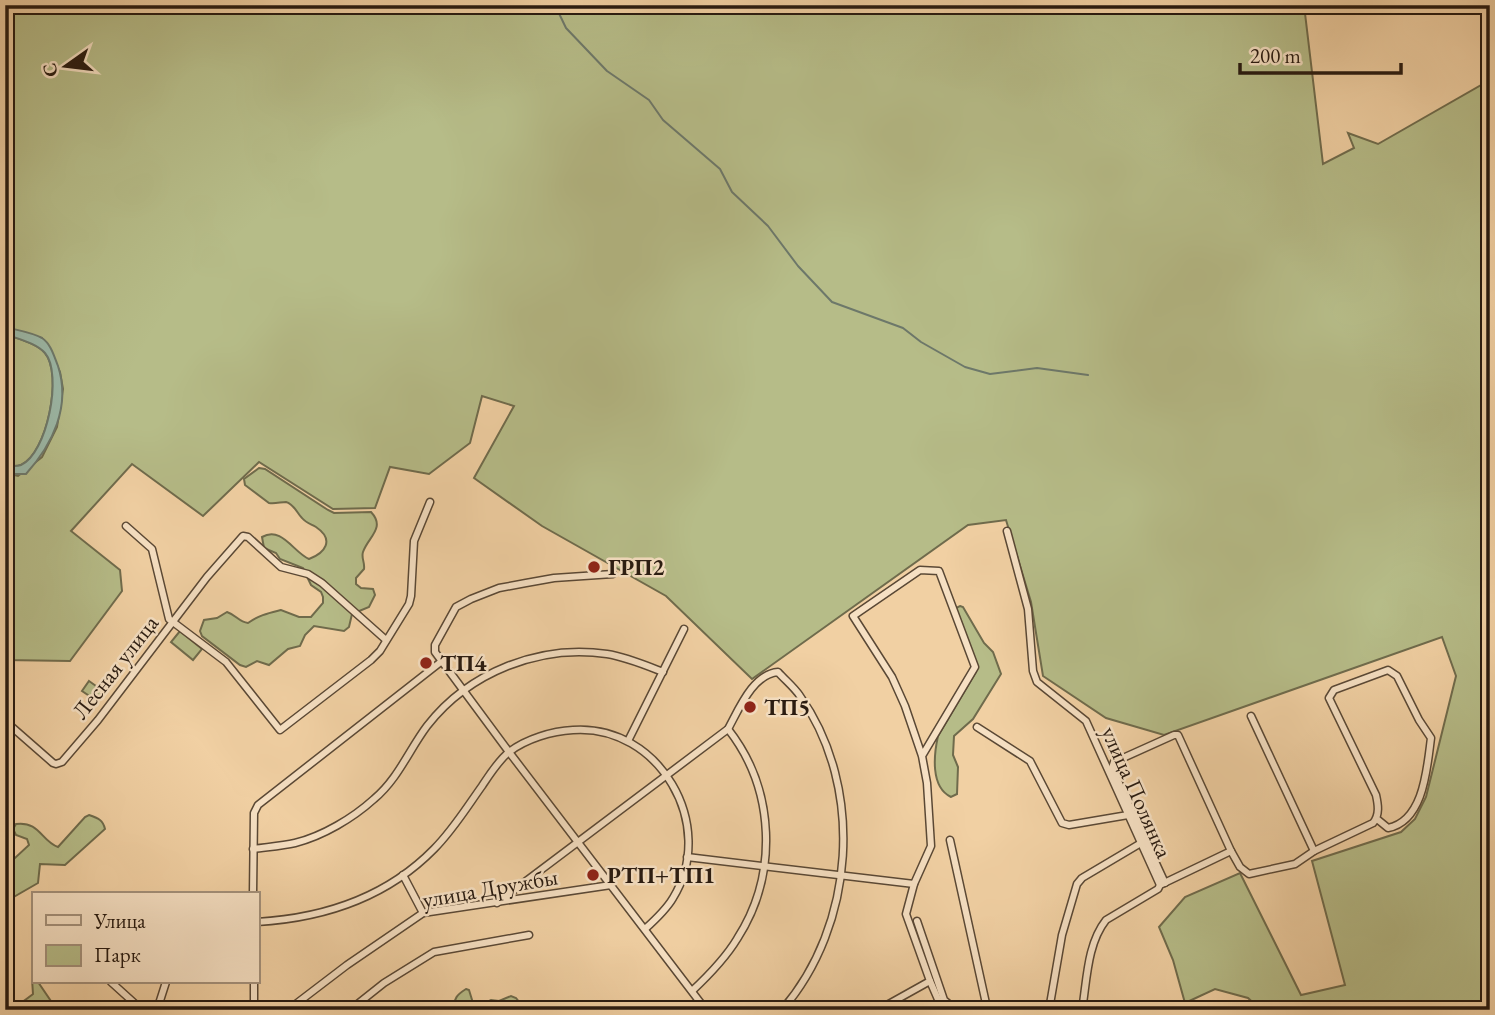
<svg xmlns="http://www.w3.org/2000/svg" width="1495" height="1015" font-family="'EB Garamond',serif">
<rect width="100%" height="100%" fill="#f1d0a3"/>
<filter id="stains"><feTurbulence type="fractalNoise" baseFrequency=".00286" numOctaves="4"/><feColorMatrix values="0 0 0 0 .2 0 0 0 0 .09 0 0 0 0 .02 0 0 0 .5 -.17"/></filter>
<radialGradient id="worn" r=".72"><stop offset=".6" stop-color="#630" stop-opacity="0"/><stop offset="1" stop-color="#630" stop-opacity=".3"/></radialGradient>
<!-- green -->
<g fill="#b6bc88" stroke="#6f6b4c" stroke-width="2">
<path d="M5,5H457L463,9L484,12L490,5H1304L1323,164L1354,148L1348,133L1378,144L1490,80V1010H1261L1248,998L1215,989L1185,1003L1173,960L1159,927L1185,897L1240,873L1301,995L1345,985L1312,861L1401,832L1415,819L1426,797L1456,676L1442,637L1164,735L1106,718L1043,676L1031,602L1006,520L968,525L752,679L666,596L542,526L474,478L514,406L482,396L470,443L429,474L390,467L375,508L333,509L259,462L203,516L132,464L71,531L120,570L122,591L70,661L5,660V480L10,474L18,476L42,457L57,427L63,389L60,372L48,345L42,338L5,327Z"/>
<path d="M5,334C18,339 36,343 45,353C63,374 47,454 21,465C16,467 10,466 5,465Z"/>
<path d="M259,468L265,469L328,510L334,513L371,512C386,528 368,537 363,552C361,558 365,562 364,569L356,578V584L361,588L373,589L375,595L369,607L352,614L349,627L344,631L314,626L305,635L300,646L288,649L269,665L257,661L246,667L240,665L202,636L200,631L204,620L217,618L227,612C236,615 239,622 248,623C259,615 269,613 281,610L299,617H311L323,603V597L321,592L311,585L303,568L280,559L276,553L264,548L262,537C282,526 293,552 309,559C325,553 335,540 316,527C311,524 306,523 302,518C297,513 294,504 286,502C281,502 275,504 269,503L245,485L244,479Z"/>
<path d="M960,606L963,607L984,643L993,652L1001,674L973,719L954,736L953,755L958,767L957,794L951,797C930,787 934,754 938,736L976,672L977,666L956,608Z"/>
<path d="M180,631L202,649L193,660L171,642Z"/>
<path d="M89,681L103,691L97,701L82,691Z"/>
<path d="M89,815C98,818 103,820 105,829L65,865L40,864L38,883L12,898L5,905V855L15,858L29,845L27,839L16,835L13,829L16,824C40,821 41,841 58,847L85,817Z"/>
<path d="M32,979L33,982H38L57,1010H5V997L9,1004C20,1006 25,1000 33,994Z"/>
<path d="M466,989L469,990L473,1003L477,1007L491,1000L499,1001L511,996L516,998L524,1008L467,1010L462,1006L456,1009C452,999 458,994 466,989Z"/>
</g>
<!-- water -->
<path fill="#9bb7a6" stroke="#6d786a" stroke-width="2" d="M5,327C16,330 31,332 42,338C51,344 54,356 58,366C71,406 53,444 26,474H10L5,480V465C10,466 16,467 21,465C47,454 63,374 45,353C36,343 18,339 5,334Z"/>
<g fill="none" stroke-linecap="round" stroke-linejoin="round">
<!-- stream -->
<path stroke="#6d786a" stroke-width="2" d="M555,5L566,28L607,71L649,100L663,120L720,169L732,192L768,226L798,266L832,302L903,328L921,342L965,367L990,374L1037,368L1088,375"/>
<defs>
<g id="street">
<path d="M126,526L152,549L169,619L226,662L280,730L371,660L380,651L409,604L411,596L414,541L430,502"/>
<path d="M1007,531L1028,609L1033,671L1037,682L1086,721L1160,885"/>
<path d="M613,574L554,578L526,583L499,588L471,599L456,607L435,645V652L509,752L706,1010"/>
<path d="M1251,716L1314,851"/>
<path d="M5,721L53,763L56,764L62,762L98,720L207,577L243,536L248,537L281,567L308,574L322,583L386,640"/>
<path d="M977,727L1030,761L1062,823L1069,825L1128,815"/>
<path d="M628,741L684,629"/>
<path d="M950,840L987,1008L998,1010"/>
<path d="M253,849C267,847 282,846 295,843C323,836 353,818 374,799C398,779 409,750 427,726C469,672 540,644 607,654C626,657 645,665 663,672"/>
<path d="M687,857L914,884"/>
<path d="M403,875L423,913"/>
<path d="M1165,883L1112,768L1114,762L1174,735H1178L1231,851"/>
<path d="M253,894L254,813L258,805L442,661"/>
<path d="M497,903L728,729C739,709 753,674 778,672C785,680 794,687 800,696C865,788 855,926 782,1010"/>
<path d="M917,921L944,1000L949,1004L970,1010"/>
<path d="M257,922C324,918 386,898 434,849C453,830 467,807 482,786C490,774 498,761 509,752C526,739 552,731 573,730C659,724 718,825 673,898C666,910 655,920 645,929"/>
<path d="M930,981L940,1004L950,1010"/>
<path d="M111,982L142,1010"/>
<path d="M254,982V1010"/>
<path d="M692,991C709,975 725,959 737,939C779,874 775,789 728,729"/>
<path d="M157,1010L166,982"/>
<path d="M288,1010L347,965L423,913L611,885"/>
<path d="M350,1010L384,983L434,952L529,935"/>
<path d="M878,1010L930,981L906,914L914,884L931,846L927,783L922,756L905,706L892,677L853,616L920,570L939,571L975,667L922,756"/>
<path d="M1049,1010L1062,935L1077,884L1082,878L1141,843"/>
<path d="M1082,1010C1087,980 1087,944 1106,920L1158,889L1160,885L1231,851L1240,867L1249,874L1295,864L1314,851L1373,823C1380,815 1378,804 1376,795L1329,698L1334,690L1388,670L1397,676L1419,720L1431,738C1427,768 1424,821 1388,828L1377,819"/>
</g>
</defs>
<!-- street casing -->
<use href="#street" stroke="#5a4835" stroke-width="9"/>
<!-- street -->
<use href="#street" stroke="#f6e0c3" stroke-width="6"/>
</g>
<!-- markers -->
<g fill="#8f2418" stroke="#f6e0c3" stroke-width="2.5">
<circle cx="594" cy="567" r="7"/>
<circle cx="426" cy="663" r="7"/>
<circle cx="750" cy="707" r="7"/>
<circle cx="593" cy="875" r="7"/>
</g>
<g text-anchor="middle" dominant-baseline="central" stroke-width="5" stroke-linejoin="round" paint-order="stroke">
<!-- poi labels -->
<g font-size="23" font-weight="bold" fill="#281a10" stroke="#f6e0c3" text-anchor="start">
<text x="608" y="567">ГРП2</text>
<text x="440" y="663">ТП4</text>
<text x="764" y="707">ТП5</text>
<text x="607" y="875">РТП+ТП1</text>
</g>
<!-- street labels -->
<g font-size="23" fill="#281a10" stroke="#f6e0c3">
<text transform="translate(115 667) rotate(-52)">Лесная улица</text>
<text transform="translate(1137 792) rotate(66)">улица Полянка</text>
<text transform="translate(490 888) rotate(-10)">улица Дружбы</text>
</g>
</g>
<!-- margin -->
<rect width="1495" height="1015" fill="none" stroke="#f1d0a3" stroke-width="28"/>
<rect x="7" y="7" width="1481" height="1001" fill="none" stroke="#281a10" stroke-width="3.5"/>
<rect x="14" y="14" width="1467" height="987" fill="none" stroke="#281a10" stroke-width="2"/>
<!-- legend -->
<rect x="32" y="892" width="228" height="91" fill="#f6e0c3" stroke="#a4917b" stroke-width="2"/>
<rect x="46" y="915" width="35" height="10" fill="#f6e0c3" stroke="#a4917b" stroke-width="2"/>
<text x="94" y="928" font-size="21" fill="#281a10">Улица</text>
<rect x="46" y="945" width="35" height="21" fill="#b6bc88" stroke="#a4917b" stroke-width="2"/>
<text x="94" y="962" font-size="21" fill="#281a10">Парк</text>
<!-- north arrow -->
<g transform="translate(66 66) rotate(256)" stroke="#f6e0c3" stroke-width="5" paint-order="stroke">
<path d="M0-5L12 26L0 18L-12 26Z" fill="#281a10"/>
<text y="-10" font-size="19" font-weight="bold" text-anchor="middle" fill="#281a10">С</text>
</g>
<!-- scale -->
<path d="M1240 63v10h161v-10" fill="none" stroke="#281a10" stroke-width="3.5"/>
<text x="1250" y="63" font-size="21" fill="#281a10" stroke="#f6e0c3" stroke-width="5" paint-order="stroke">200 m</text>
<rect width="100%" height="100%" filter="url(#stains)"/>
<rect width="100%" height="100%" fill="url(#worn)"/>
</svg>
